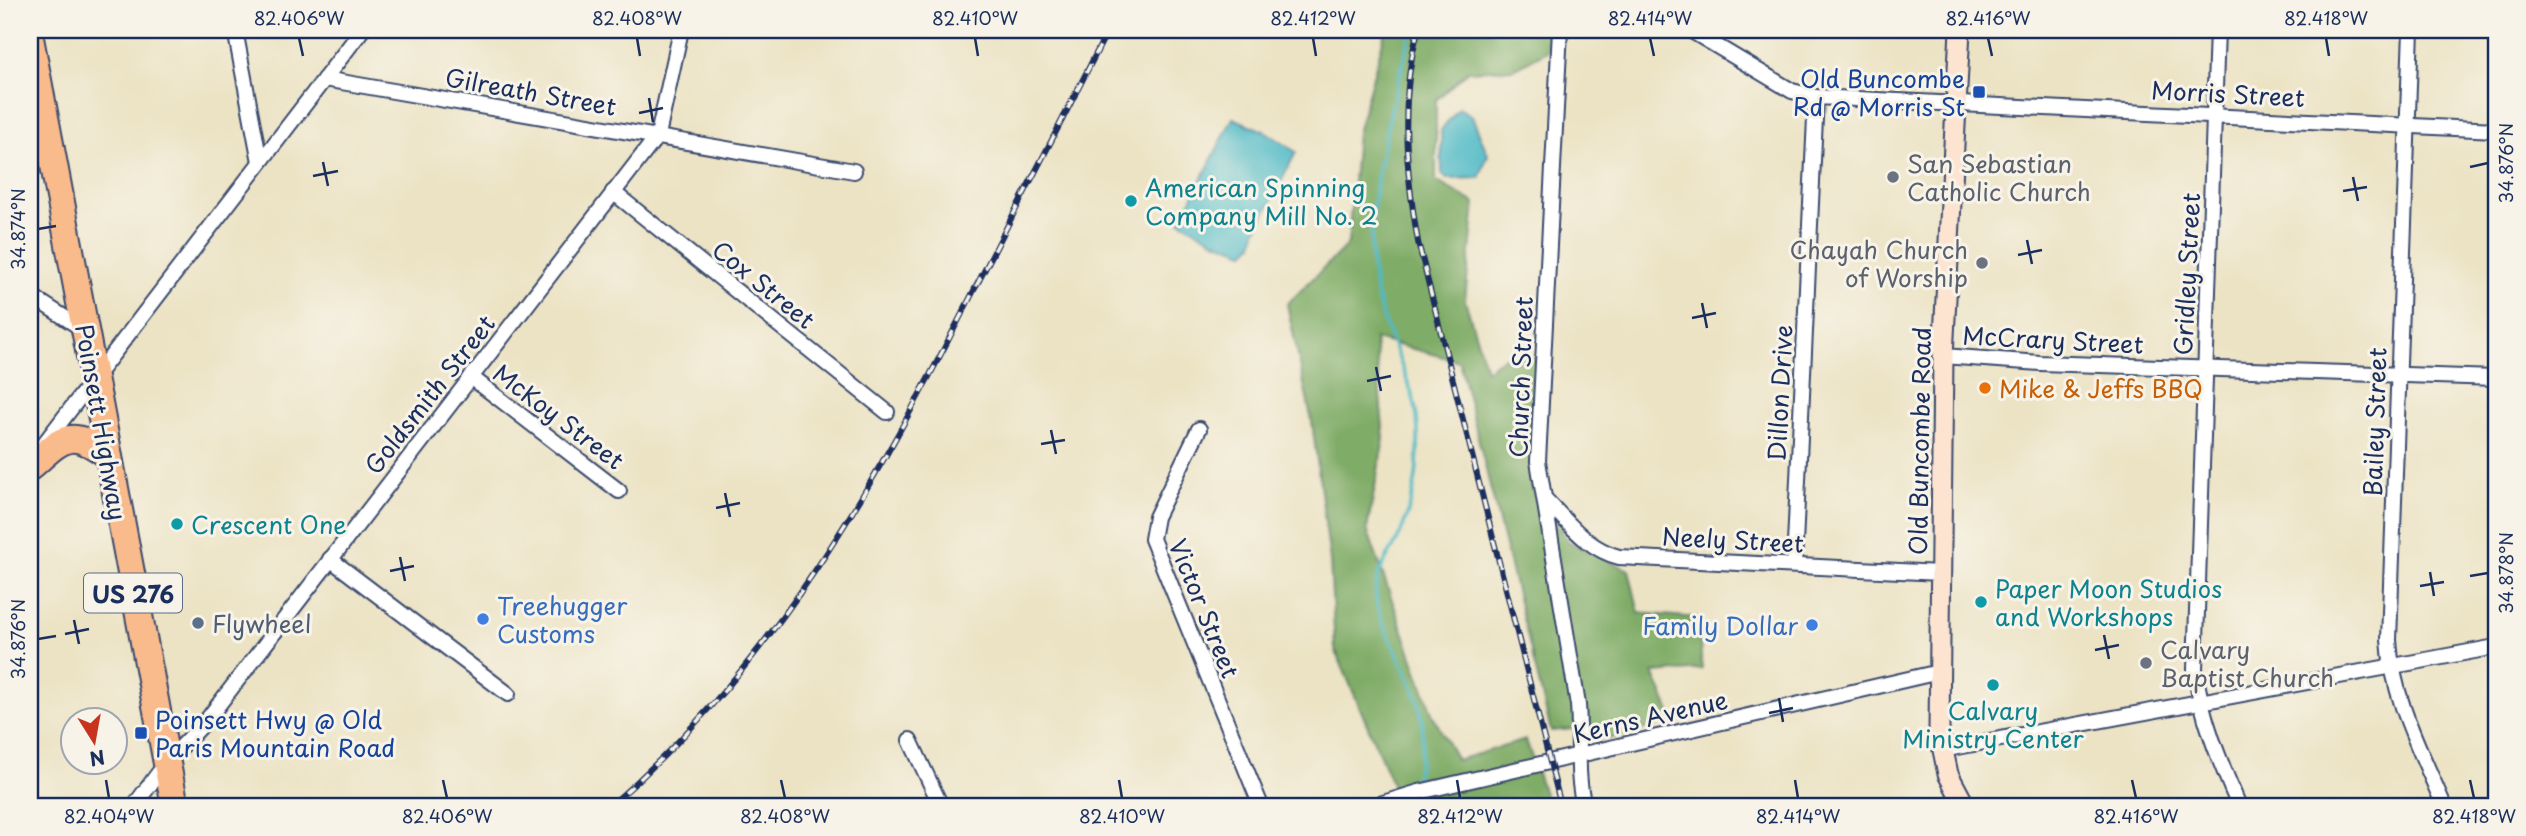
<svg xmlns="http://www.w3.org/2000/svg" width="2526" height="836" font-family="'Playpen Sans',sans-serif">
<rect width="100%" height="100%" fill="#f7f3e8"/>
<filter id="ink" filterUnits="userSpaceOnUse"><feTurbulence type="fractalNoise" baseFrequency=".0143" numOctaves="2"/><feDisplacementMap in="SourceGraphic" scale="14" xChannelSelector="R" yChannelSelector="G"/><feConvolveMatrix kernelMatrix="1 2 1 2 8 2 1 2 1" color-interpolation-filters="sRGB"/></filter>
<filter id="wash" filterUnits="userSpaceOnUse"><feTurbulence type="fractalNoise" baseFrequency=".00686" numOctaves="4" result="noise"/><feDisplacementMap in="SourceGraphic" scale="28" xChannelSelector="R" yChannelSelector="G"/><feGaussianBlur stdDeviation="1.57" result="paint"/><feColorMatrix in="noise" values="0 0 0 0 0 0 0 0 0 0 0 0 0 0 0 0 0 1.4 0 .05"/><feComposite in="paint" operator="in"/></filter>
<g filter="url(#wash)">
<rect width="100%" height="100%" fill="#ece3c4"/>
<!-- forest -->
<path fill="#7fac66" stroke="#4d6e62" stroke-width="2" d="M1386,30H1548L1547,51L1514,69L1468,71L1436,100V181L1475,203L1465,300L1486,370L1505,357H1538L1532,490L1569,542L1629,570L1639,613L1698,618L1702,669L1653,673L1674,721L1605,740L1585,728L1551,731L1459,361L1375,339L1384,439L1367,529L1433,716L1457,760L1526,740L1548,806H1397L1391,781L1335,649L1330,561L1312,422L1287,304L1348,244L1357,133Z"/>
<!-- water -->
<g fill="#4dbac6" stroke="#347492" stroke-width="2">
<path d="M1459,108L1472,116L1488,155L1479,178L1447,179L1442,174L1441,130Z"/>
<path d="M1233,118L1266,132L1296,152L1256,231L1253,244L1245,252L1215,241L1180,221Z"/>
</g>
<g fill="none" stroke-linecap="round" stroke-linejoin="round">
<!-- stream -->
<g stroke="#4dbac6" stroke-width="3.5">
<path d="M1411,30C1394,103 1366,190 1372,265C1375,312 1399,353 1413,397C1419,418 1419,443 1417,465C1416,487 1409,511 1401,532C1392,554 1374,570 1376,595C1377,613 1385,629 1393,645C1420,700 1432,719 1415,781"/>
<path d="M1420,799L1424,806"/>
</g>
</g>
</g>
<g filter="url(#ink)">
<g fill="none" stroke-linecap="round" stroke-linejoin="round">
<defs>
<g id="street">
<path d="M235,30L260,162"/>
<path d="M1560,30L1538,461L1578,705C1581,740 1575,771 1584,806"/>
<path d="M1690,30L1792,91L1816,97L2496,130"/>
<path d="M2217,30L2195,669C2201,717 2220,762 2239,806"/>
<path d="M2411,30L2389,640C2392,698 2422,753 2444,806"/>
<path d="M324,79L854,171"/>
<path d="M613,192L887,412"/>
<path d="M30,295L84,330"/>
<path d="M1943,356L2040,363L2496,378"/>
<path d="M471,377L619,491"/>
<path d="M1199,429L1156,517L1152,539L1261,806"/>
<path d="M43,445L362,30"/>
<path d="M1546,500C1568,522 1587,549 1619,557L1940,573"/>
<path d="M330,559L508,694"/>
<path d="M1794,565L1816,97"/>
<path d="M910,740L941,806"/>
<path d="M1941,750L2496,647"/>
<path d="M134,806L166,763L206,721L658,135L681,30"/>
<path d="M1373,806L1419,792L1939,672"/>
</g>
<path id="secondary" d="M1960,30L1943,356L1939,731L1948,774L1965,806"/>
<g id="highway">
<path d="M30,38L175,806"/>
<path d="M30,467C63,438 69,427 108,455"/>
</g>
</defs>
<!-- street casing -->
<use href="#street" stroke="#3a4a6d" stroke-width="18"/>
<!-- secondary casing -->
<use href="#secondary" stroke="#3a4a6d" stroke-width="23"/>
<!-- highway casing -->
<use href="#highway" stroke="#3a4a6d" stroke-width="30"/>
<!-- street -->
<use href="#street" stroke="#fff" stroke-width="14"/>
<!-- secondary -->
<use href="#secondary" stroke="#fde4d1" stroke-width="19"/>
<!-- highway -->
<use href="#highway" stroke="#fabb8c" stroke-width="26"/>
<defs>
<g id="rail">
<path d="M1418,30C1399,100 1406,172 1418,242L1561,806"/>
<path d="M610,806C775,663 870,493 968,302C1015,211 1062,121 1108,30"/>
</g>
</defs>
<!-- rail casing -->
<use href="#rail" stroke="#1b2f5e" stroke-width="6"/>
<!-- rail -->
<use href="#rail" stroke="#f7f3e8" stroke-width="3.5" stroke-dasharray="10" stroke-linecap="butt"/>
</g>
</g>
<!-- ticks -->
<path fill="none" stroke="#1b2f5e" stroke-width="2.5" d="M299,38L303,56M637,38L640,56M975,38L978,56M1313,38L1316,56M1650,38L1654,56M1988,38L1992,56M2326,38L2329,56M649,98L653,122M639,113L663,108M323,162L328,186M2470,167L2488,163M313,176L338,171M2353,177L2358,201M2343,191L2367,187M38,229L56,226M2027,240L2032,264M2018,255L2042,250M1702,303L1707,328M1692,318L1716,313M1376,367L1381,391M1367,381L1391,376M1051,430L1056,454M1041,444L1065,440M725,493L730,517M716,508L740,503M400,557L405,581M390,571L414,566M2430,572L2434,596M2470,576L2488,573M2420,586L2444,582M74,620L79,644M65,634L89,629M2104,635L2109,659M38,639L56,636M2095,650L2119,645M1779,698L1783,722M1769,713L1793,708M106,780L109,798M443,780L447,798M781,780L785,798M1119,780L1122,798M1457,780L1460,798M1795,780L1798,798M2132,780L2136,798M2470,780L2474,798"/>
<!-- markers -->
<g fill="#1a4fb4" stroke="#f7f3e8" stroke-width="2.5">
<rect x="1972" y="85" width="14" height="14" rx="3.5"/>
<rect x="134" y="726" width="14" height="14" rx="3.5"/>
</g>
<g fill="#6b7280" stroke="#f7f3e8" stroke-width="2.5">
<circle cx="1893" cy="177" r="7"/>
<circle cx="1982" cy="263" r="7"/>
<circle cx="2146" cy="663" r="7"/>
</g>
<g fill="#0f9aa8" stroke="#f7f3e8" stroke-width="2.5">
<circle cx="1131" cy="201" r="7"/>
<circle cx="177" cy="524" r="7"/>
<circle cx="1981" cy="602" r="7"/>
<circle cx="1993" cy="685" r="7"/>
</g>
<circle fill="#e8710a" stroke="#f7f3e8" stroke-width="2.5" cx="1985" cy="388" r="7"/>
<g fill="#3f7fe0" stroke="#f7f3e8" stroke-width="2.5">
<circle cx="483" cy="619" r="7"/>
<circle cx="1812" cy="625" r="7"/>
</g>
<circle fill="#5c6f8a" stroke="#f7f3e8" stroke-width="2.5" cx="198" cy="623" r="7"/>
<g text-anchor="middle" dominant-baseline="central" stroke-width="6" stroke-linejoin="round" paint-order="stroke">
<!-- shield labels -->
<rect fill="#f7f3e8" stroke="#5d6a87" stroke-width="2" x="84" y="573.5" width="98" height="39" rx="5"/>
<g font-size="23" font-weight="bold" fill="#1b2f5e">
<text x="133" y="593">US 276</text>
</g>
<!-- transit labels -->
<g font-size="24" fill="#164399" stroke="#f7f3e8" text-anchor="end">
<text x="1965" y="78">Old Buncombe<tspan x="1965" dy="28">Rd @ Morris St</tspan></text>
<text x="155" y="719" text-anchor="start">Poinsett Hwy @ Old<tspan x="155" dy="28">Paris Mountain Road</tspan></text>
</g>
<!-- street labels -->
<g font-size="24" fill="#1b2f5e" stroke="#f7f3e8">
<text transform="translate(531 91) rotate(10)">Gilreath Street</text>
<text transform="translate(2228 93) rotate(3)">Morris Street</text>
<text transform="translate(2186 274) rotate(-87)">Gridley Street</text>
<text transform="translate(764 284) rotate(39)">Cox Street</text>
<text transform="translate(2053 339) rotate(3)">McCrary Street</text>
<text transform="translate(1520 377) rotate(-88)">Church Street</text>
<text transform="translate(1779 393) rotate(-87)">Dillon Drive</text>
<text transform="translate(429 394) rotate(-52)">Goldsmith Street</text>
<text transform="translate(559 416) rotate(37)">McKoy Street</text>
<text transform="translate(102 422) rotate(80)">Poinsett Highway</text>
<text transform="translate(2374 422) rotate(-88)">Bailey Street</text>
<text transform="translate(1919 441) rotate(-89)">Old Buncombe Road</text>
<text transform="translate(1733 539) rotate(3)">Neely Street</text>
<text transform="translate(1205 608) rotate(68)">Victor Street</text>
<text transform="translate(1650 716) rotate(-13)">Kerns Avenue</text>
</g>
<!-- worship labels -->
<g font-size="24" fill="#5b616d" stroke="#f7f3e8" text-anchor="start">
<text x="1907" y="163">San Sebastian<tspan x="1907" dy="28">Catholic Church</tspan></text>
<text x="1968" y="249" text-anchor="end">Chayah Church<tspan x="1968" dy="28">of Worship</tspan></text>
<text x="2160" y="649">Calvary<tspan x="2160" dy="28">Baptist Church</tspan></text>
</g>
<!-- culture labels -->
<g font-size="24" fill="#0d838f" stroke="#f7f3e8" text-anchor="start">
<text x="1145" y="187">American Spinning<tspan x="1145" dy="28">Company Mill No. 2</tspan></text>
<text x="191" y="524">Crescent One</text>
<text x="1995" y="588">Paper Moon Studios<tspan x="1995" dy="28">and Workshops</tspan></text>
<text x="1993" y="710" text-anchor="middle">Calvary<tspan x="1993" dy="28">Ministry Center</tspan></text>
</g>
<!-- food labels -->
<g font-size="24" fill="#c56008" stroke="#f7f3e8" text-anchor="start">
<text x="1999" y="388">Mike &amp; Jeffs BBQ</text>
</g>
<!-- shop labels -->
<g font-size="24" fill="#366cbe" stroke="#f7f3e8" text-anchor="start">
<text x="497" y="605">Treehugger<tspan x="497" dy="28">Customs</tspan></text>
<text x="1798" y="625" text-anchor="end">Family Dollar</text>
</g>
<!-- service labels -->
<g font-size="24" fill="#4e5e75" stroke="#f7f3e8" text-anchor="start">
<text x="212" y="623">Flywheel</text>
</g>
</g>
<!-- margin -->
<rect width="2526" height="836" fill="none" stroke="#f7f3e8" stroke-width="77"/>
<!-- north arrow -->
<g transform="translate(94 741) rotate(169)"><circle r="33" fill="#f7f3e8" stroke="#9fa5b1" stroke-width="2"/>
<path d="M0-5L12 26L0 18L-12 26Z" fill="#c8321e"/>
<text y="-10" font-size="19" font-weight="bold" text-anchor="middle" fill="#1b2f5e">N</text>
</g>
<rect x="38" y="38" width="2450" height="760" fill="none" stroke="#1b2f5e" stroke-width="2.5"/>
<g font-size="18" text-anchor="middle" fill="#1b2f5e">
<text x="299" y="25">82.406°W</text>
<text x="637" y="25">82.408°W</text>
<text x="975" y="25">82.410°W</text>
<text x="1313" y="25">82.412°W</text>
<text x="1650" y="25">82.414°W</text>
<text x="1988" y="25">82.416°W</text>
<text x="2326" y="25">82.418°W</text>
<text transform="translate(2507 163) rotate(-90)" y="6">34.876°N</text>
<text transform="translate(19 229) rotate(-90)" y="6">34.874°N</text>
<text transform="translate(2507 573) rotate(-90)" y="6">34.878°N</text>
<text transform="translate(19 639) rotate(-90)" y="6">34.876°N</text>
<text x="109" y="823">82.404°W</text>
<text x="447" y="823">82.406°W</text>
<text x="785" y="823">82.408°W</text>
<text x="1122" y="823">82.410°W</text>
<text x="1460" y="823">82.412°W</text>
<text x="1798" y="823">82.414°W</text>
<text x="2136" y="823">82.416°W</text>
<text x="2474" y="823">82.418°W</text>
</g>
</svg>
